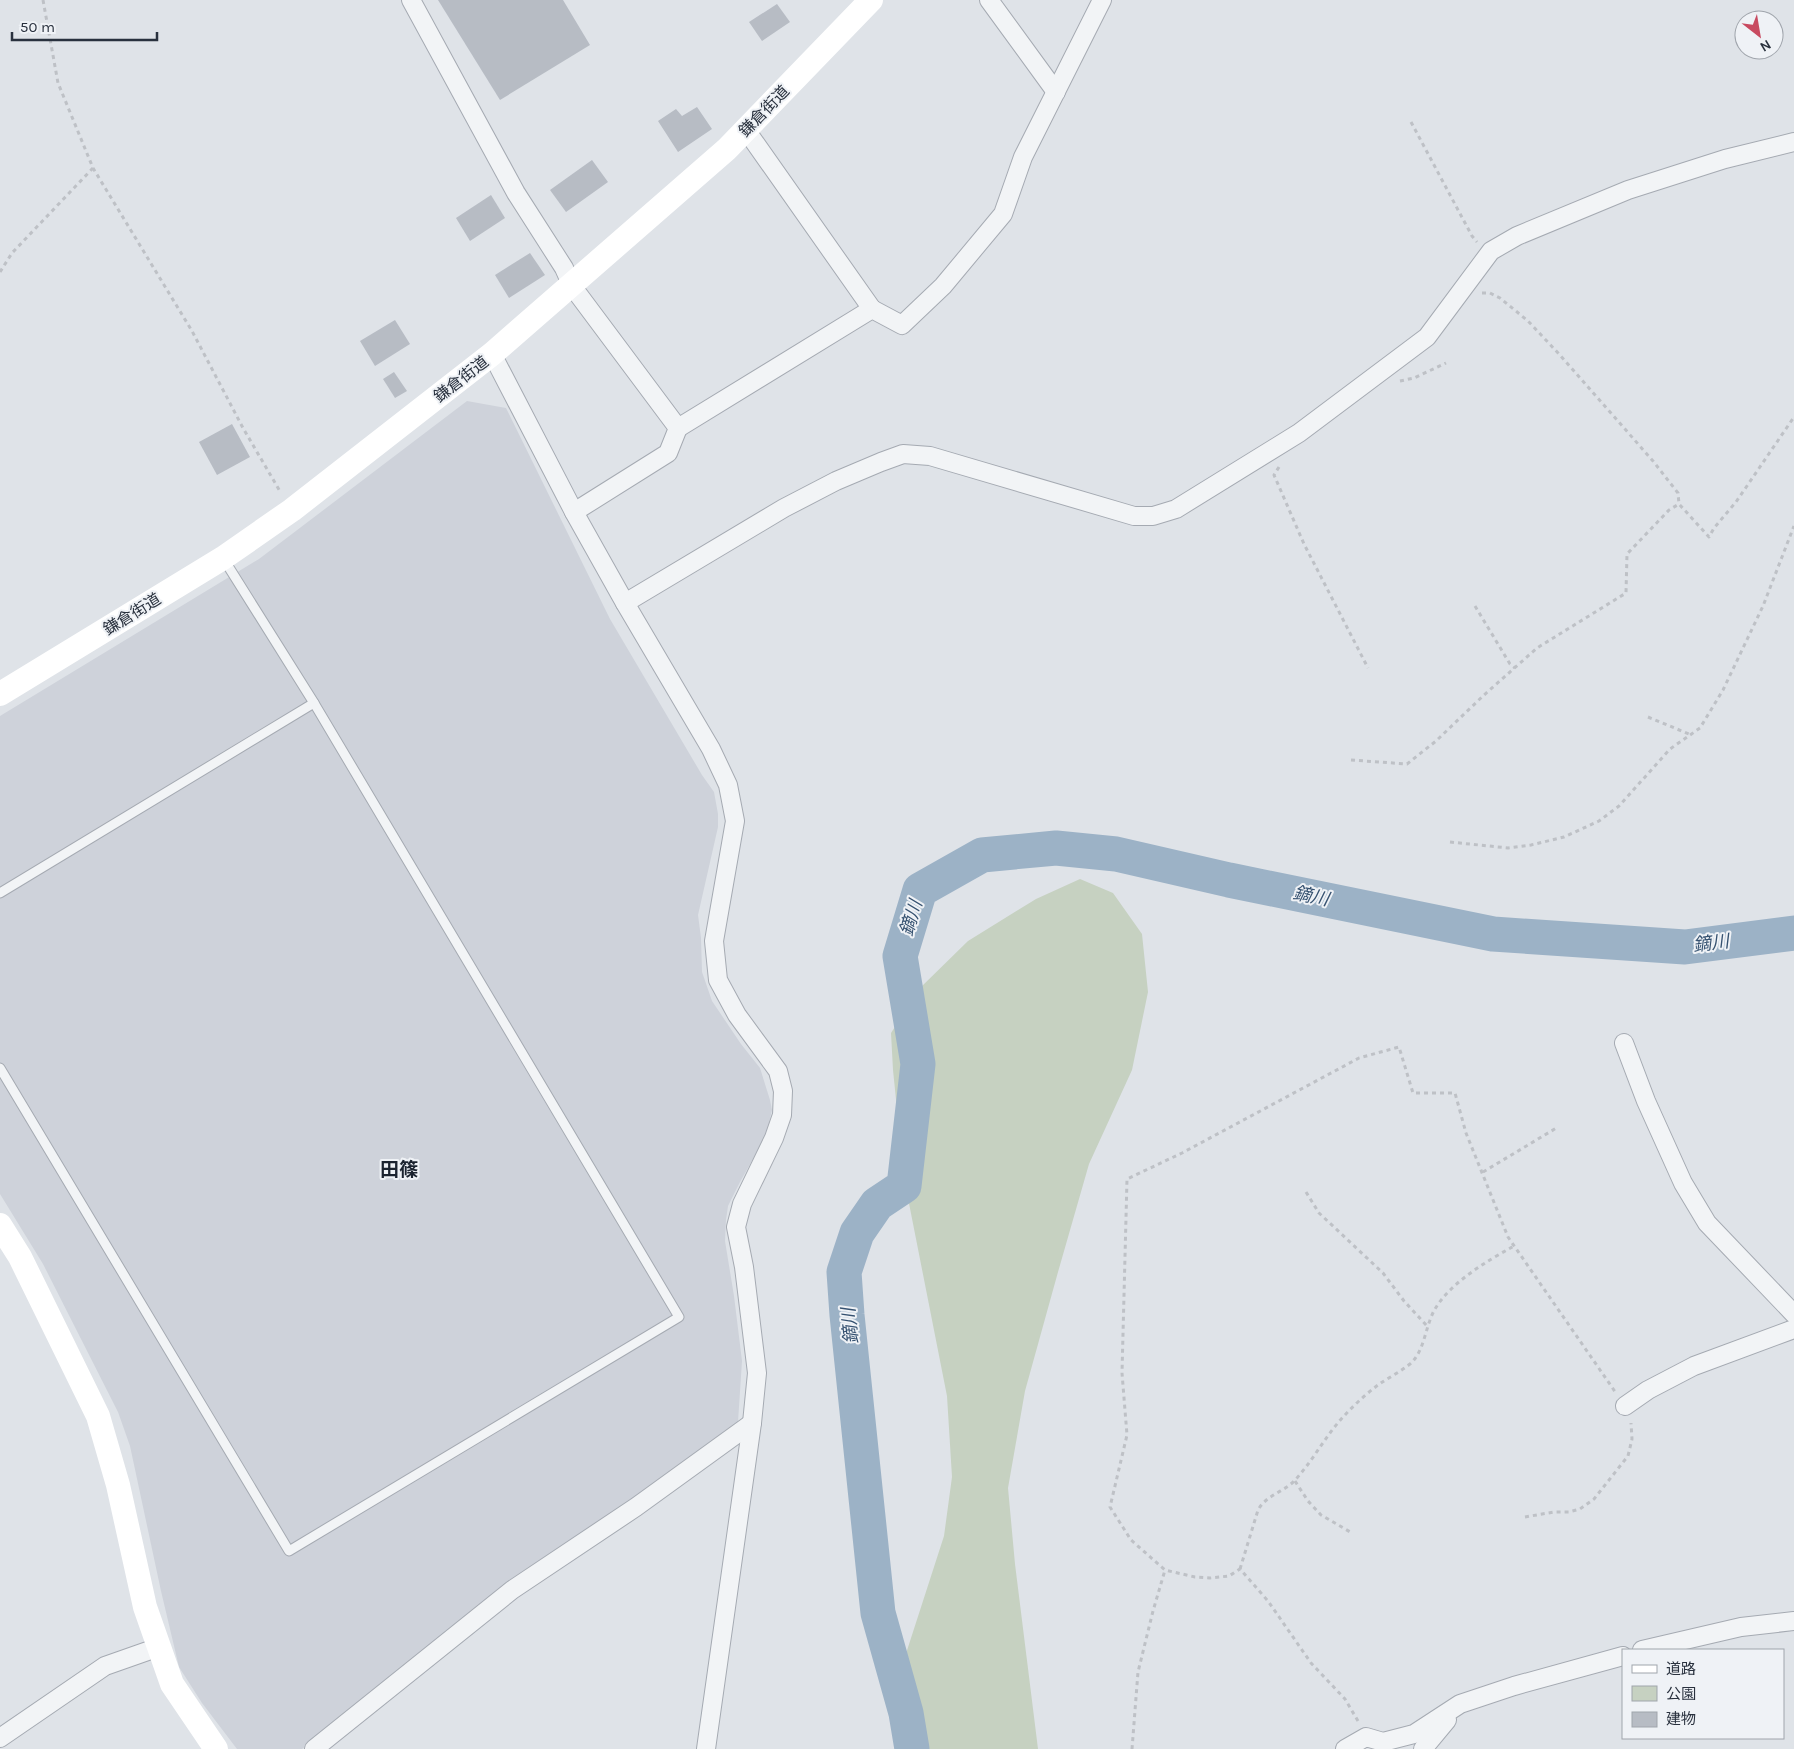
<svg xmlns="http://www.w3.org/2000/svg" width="1794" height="1749" font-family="Karla,'Noto Sans JP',sans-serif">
<rect width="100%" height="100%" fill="#dfe3e8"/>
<!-- built -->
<path fill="#ced2da" d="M467,401L506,408L610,619L702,775L714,792L718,814V827L698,915L701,938L702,972L712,1001L741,1044L760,1068L770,1100L772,1110L766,1136L740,1182L728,1206L726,1220L725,1241L734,1296L742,1361L738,1422L631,1503L510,1587L302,1749H237L202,1703L179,1667L161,1591L130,1446L118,1412L43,1264L0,1194V716L259,559Z"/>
<!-- green -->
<path fill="#c6d1c1" d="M1080,879L1113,893L1142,934L1148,992L1132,1070L1089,1164L1058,1272L1025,1391L1008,1488L1015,1564L1038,1749H895L901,1669L944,1536L952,1477L947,1396L904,1178L893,1070L891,1033L920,988L968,941L1036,899Z"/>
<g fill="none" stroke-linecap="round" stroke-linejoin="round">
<!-- river -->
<path stroke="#9cb2c6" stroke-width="35" d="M912,1749L906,1713L878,1613L847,1315L844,1272L857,1233L877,1204L904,1186L918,1064L900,956L920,890L982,855L1056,848L1116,854L1229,880L1493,934L1685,947L1794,933"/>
</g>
<!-- building -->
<g fill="#b7bcc4">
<path d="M438,0H563L590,45L500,100Z"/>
<path d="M777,4L790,22L762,41L749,22Z"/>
<path d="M697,107L712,129L678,152L658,121L676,109L682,116Z"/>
<path d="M592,160L608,182L566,212L550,190Z"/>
<path d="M491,195L505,218L470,241L456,218Z"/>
<path d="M530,253L545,275L509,298L495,275Z"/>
<path d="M395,320L410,344L375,366L360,341Z"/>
<path d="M394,372L407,391L395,398L383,379Z"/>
<path d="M232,424L250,457L217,475L199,442Z"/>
</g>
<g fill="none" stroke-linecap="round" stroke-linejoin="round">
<defs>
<g id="lane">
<path d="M0,893L314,703"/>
<path d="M0,1068L289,1551L679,1317L314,703L223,558"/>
</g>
<g id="street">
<path d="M411,0L516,193L564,268L572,286L678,428L668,453L574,512"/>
<path d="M989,0L1056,92"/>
<path d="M746,130L872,309"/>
<path d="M492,354L574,512L625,603L711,749L728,785L735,821L714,941L718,980L737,1015L778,1071L783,1091L782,1115L774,1138L742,1204L736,1227L744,1267L757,1373L752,1423L706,1749"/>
<path d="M678,428L872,309L902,325L943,286L1003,214L1023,157L1102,0"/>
<path d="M625,603L784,508L836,481L881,462L903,454L930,456L1134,516H1153L1176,509L1299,433L1427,337L1491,251L1517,236L1628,190L1725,159L1794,142"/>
<path d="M1624,1043L1646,1101L1683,1183L1707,1223L1794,1314"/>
<path d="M1625,1406L1648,1390L1694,1366L1794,1329"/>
<path d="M1642,1650L1741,1627L1794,1621"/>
<path d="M0,1738L105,1666L159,1647"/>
<path d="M314,1749L512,1590L636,1507L752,1423"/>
<path d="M1345,1749L1366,1737L1383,1742L1414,1734L1460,1704L1514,1686L1623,1656"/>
<path d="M1423,1749L1447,1720"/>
</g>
</defs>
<!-- lane casing -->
<use href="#lane" stroke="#a5aab2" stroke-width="11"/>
<!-- street casing -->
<use href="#street" stroke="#a5aab2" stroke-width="20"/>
<!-- path -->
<g stroke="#bec1c6" stroke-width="3" stroke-dasharray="4 4" stroke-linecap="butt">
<path d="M43,0L58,83L93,168L192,331L243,428L281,493"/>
<path d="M1411,122L1472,236L1477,242"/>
<path d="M0,272L12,253L93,168"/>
<path d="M1482,293H1490L1500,298L1528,321L1559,354L1653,461L1678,493L1679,504L1709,537L1714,528L1736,502L1794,417"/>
<path d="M1400,381L1414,378L1446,363"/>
<path d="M1279,467L1274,475L1304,544L1368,668"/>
<path d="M1475,606L1510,664L1515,668"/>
<path d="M1648,717L1689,734"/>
<path d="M1351,760L1407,764L1436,741L1484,695L1537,648L1626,593L1627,554L1669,510L1679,504"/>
<path d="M1450,842L1508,848L1531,845L1564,837L1599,821L1619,806L1670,749L1700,728L1723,690L1763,606L1794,526"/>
<path d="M1483,1172L1558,1127"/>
<path d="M1306,1192L1319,1213L1383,1273L1404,1301L1428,1327"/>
<path d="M1295,1481L1308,1501L1321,1515L1352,1533"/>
<path d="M1525,1517L1554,1512H1569L1580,1509L1594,1499L1628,1456L1632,1439L1631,1423"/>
<path d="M1240,1569L1258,1510C1267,1494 1285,1492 1296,1479C1314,1459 1326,1435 1344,1416C1354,1405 1366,1394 1378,1385C1388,1378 1400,1372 1410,1364C1425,1351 1425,1326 1435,1309C1451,1282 1487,1261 1514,1246"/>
<path d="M1358,1721L1345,1699L1311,1663L1268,1601L1240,1569L1229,1576L1210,1578L1195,1577L1165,1570L1131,1540L1110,1507L1127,1435L1122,1373L1127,1179L1182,1153L1359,1058L1399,1047L1413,1093H1455L1466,1133L1508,1237L1616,1393"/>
<path d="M1132,1749L1138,1672L1153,1611L1165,1570"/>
</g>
<!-- lane -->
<use href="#lane" stroke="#f2f4f6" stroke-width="9"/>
<!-- street -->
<use href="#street" stroke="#f2f4f6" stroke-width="18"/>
<!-- secondary -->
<g stroke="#fff" stroke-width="24">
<path d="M0,694L223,558L292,510L492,354L727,149L871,0"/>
<path d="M0,1225L20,1257L98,1416L118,1485L145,1607L172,1684L216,1749"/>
</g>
</g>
<g text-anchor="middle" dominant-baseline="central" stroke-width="4" stroke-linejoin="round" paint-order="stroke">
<!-- street labels -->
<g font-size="16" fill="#29313e" stroke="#eff2f6">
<text transform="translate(764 111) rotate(-46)">鎌倉街道</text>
<text transform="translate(461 379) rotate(-38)">鎌倉街道</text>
<text transform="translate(132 614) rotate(-32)">鎌倉街道</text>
</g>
<!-- water labels -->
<g font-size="18" font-style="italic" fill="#355170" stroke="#eff2f6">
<text transform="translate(1311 896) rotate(12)">鏑川</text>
<text transform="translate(911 918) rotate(-73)">鏑川</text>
<text transform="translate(1711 943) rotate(-7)">鏑川</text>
<text transform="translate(850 1326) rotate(-96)">鏑川</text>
</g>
<!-- quarter labels -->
<g font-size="19" font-weight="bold" fill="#1b232f" stroke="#eff2f6">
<text x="399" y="1170">田篠</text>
</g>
</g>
<!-- legend -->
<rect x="1622" y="1649" width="162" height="90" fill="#eff2f6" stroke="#a0a5ac"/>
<rect x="1632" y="1665" width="25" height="8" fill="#ffffff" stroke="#a0a5ac"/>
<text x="1666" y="1674" font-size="15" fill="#29313e">道路</text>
<rect x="1632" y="1686" width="25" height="15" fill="#c6d1c1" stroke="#a0a5ac"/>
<text x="1666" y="1699" font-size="15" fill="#29313e">公園</text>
<rect x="1632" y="1712" width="25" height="15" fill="#b7bcc4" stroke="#a0a5ac"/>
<text x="1666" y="1724" font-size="15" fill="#29313e">建物</text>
<!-- north arrow -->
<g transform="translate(1759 35) rotate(149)"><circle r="24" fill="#eff2f6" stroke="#a0a5ac"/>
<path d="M0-4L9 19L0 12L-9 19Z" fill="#c84a60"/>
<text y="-8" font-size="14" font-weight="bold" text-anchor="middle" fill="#29313e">N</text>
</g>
<!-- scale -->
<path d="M12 32v8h145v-8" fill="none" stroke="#29313e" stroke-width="2.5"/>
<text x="20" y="32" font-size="15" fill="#29313e" stroke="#eff2f6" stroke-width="4" paint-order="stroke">50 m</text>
</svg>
